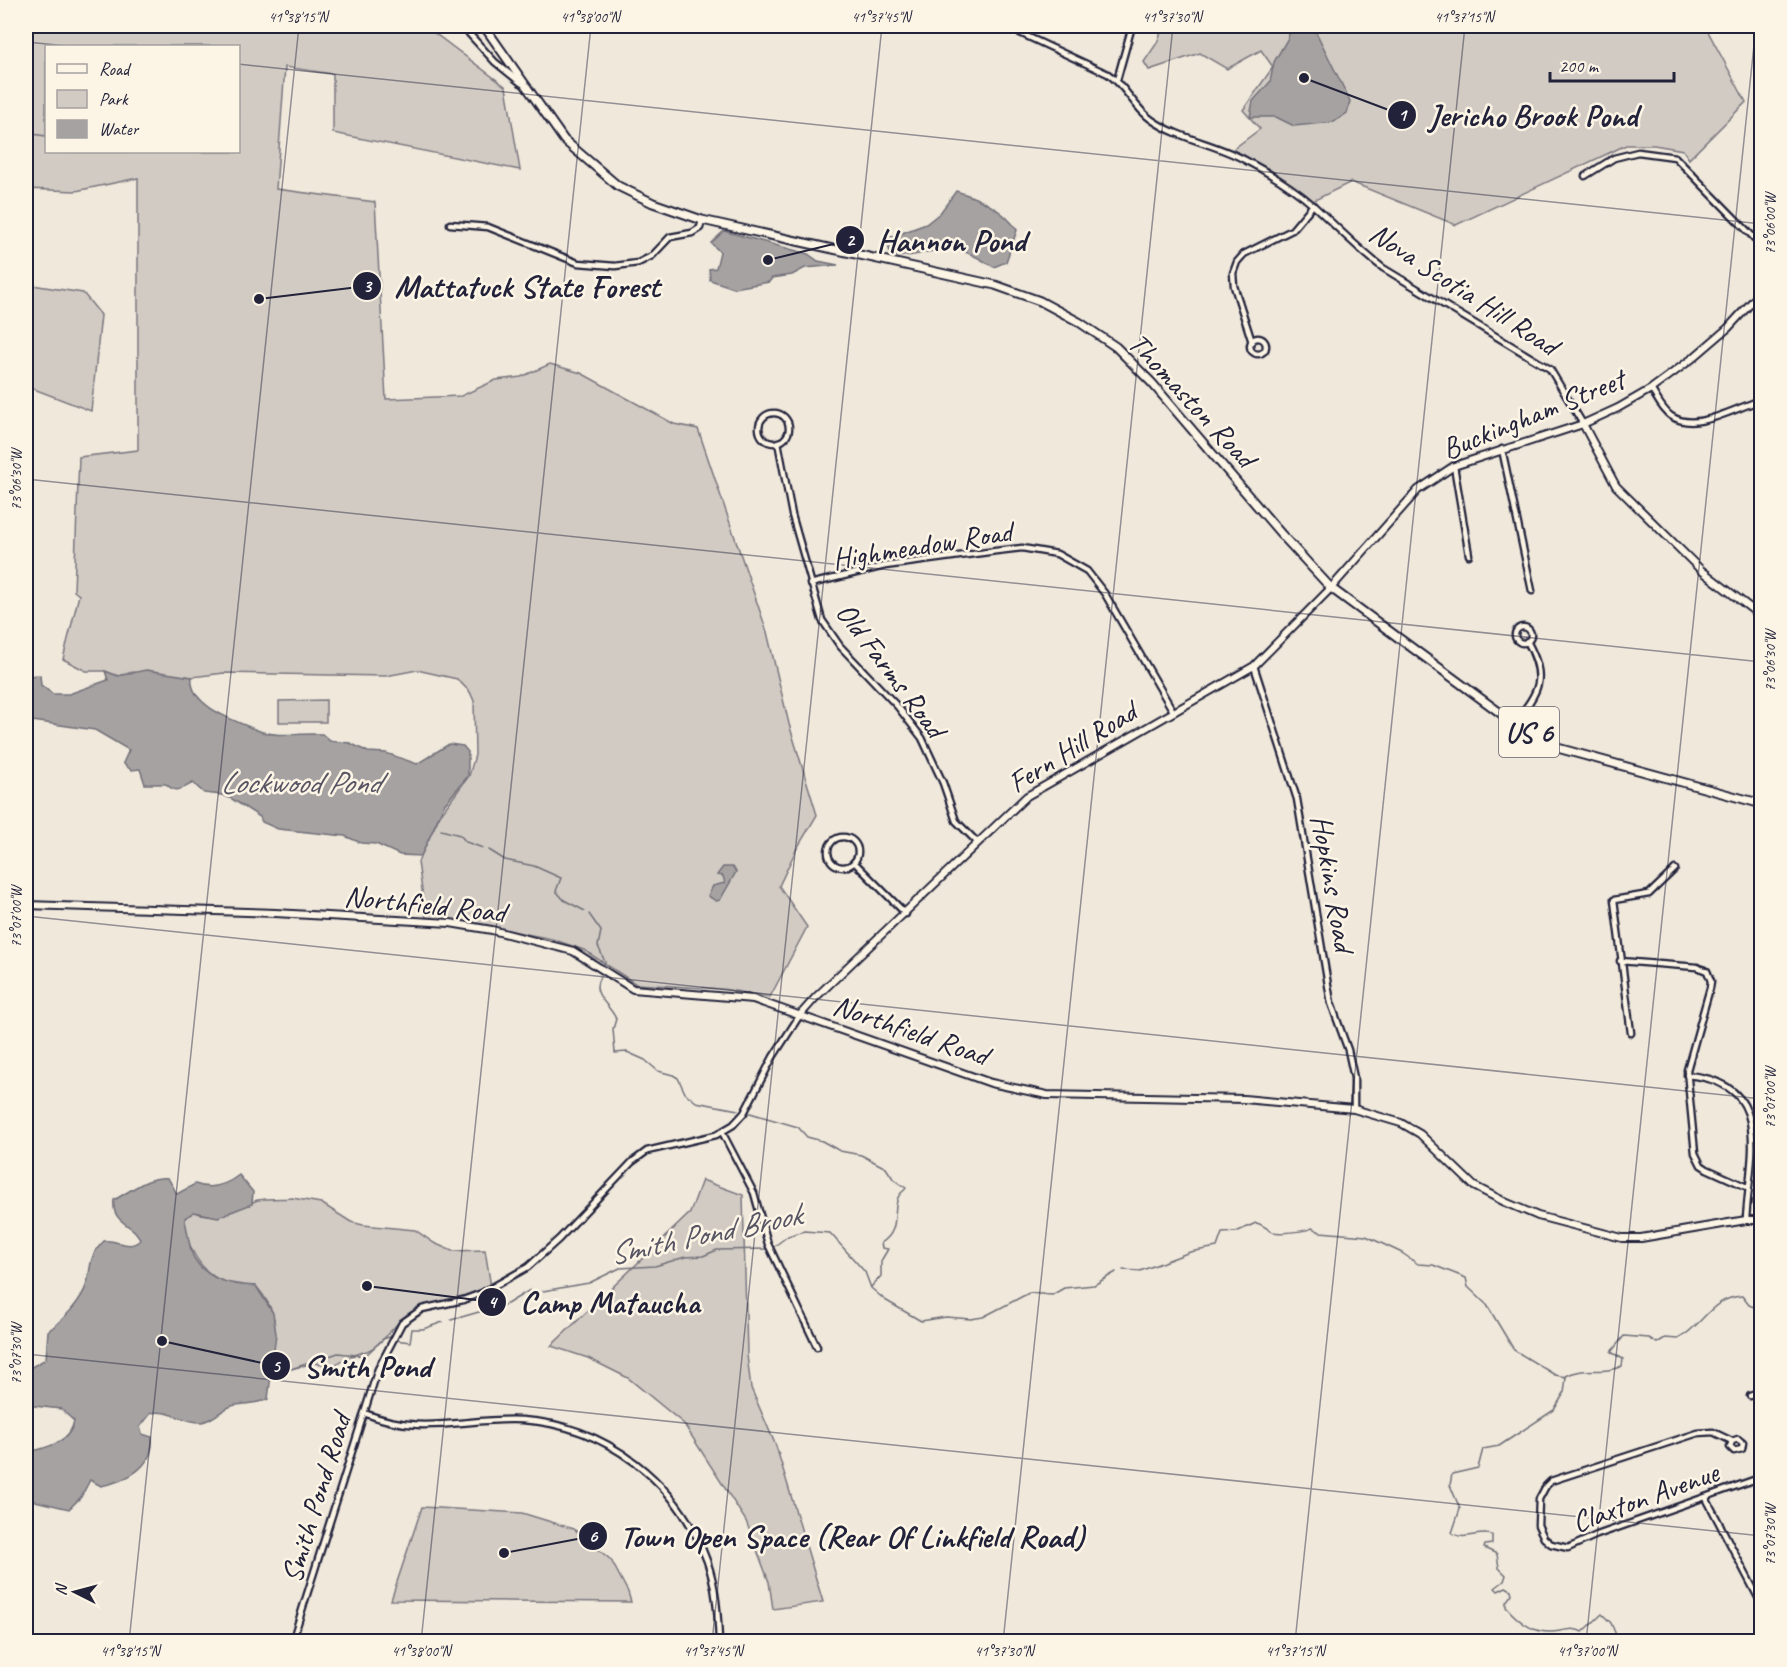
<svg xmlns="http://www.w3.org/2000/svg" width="1787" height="1667" font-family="Caveat,sans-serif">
<rect width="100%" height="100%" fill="#efe8db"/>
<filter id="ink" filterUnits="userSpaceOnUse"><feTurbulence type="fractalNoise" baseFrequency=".0167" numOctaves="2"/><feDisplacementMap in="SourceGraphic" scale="12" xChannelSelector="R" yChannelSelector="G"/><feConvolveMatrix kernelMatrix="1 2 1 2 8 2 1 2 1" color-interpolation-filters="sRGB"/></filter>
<g filter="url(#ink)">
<!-- green -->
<g fill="#d1cbc3" stroke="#7a767f" stroke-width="1.5" fill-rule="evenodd">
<path d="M26,26H425L506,87L520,170L333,133V74L285,67L276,189L375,202L386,399L461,396L496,380L521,377L550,364L581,373L674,424L698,429L767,632L789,724L817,815L796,850L779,886L807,927L770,997L723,989L636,984L584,950L552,939L455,920L426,918L418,862L440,815L469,776L475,755L474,701L470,692L457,679L417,670L386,676L224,673L192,677L131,672L118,676L105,671H86L63,659L79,595L74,591L79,457L138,450V178L76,191L26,189ZM46,46H238V152H46Z"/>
<path d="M1163,26H1705L1746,102L1689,159L1683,150L1654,145H1626L1456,225L1351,182L1313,201L1269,169L1232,150L1260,129L1243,110L1273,67L1261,50L1227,69L1200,53L1149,70L1144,62L1157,43Z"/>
<path d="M26,284L83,293L101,315L91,411L26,386Z"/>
<path d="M326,700V722H279V701Z"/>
<path d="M702,1180L743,1195L747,1355L751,1388L776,1446L823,1602L773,1609L769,1582L746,1521L684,1424L628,1378L588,1358L551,1346L690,1213Z"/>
<path d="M292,1198L321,1203L351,1222L363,1225L415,1230L434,1243L452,1251L485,1250L491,1287C482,1291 474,1296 465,1298C447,1303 427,1302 411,1312C395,1321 385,1344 367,1351C355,1355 343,1357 335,1367L314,1363L271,1374C272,1336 285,1319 256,1286C247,1286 236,1287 228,1284C201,1274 184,1245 185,1218L194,1212C218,1221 234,1211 255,1201C260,1198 284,1199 292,1198Z"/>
<path d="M422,1507L522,1513L574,1529L611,1560L628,1592L631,1602L391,1600Z"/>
</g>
<!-- water -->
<g fill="#a6a2a2" stroke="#716f79" stroke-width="1.5">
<path d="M1291,26H1313L1350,101L1347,113L1334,122L1294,126L1276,117H1250L1253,101L1270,82L1274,62L1288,38Z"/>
<path d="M956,191C979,198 1004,210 1017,230L1006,262L994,267C982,260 970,252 956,249C936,246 915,260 891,255L886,239L926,224L940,213Z"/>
<path d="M724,231L808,254L818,261L838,265L805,268L792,275L772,278L769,282L734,288L710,280L709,269L716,268L720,252L711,243Z"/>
<path d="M146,670L192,677C188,706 236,721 257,730C276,738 302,733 322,734L330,741L350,743L368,752L386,753L417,764L449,744L463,746L468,752V776L444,805L421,856L400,855L376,844L361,843L345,836L278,829L262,822L260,817L232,799L222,795L204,793L193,783C181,789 176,794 166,784H145L140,769L131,770L123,763L129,750L95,730L26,720V676L40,675L41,685L53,694H69L108,680L105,671L118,676Z"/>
<path d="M723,867H733L736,872L720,900L716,901L708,896L713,886L725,883L723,876L717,875Z"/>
<path d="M239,1175L253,1192L252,1204L218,1217L194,1212L185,1218V1221C188,1232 189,1249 194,1258C208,1281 232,1285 256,1286L273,1313L276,1334L268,1399C257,1404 247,1403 236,1405C224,1406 215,1420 202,1422C184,1423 169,1409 151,1413L140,1427L142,1434L152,1437C155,1467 126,1481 101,1486L90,1480L81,1497L69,1509L26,1499V1453C44,1448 70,1444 74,1421L61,1409L26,1405V1370L46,1359L48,1331C63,1320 82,1301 87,1283C92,1264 88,1257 104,1241C117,1239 129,1251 140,1240C136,1224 111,1225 114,1200C131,1191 148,1176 168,1178L177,1194L195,1184C211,1190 225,1186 239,1175Z"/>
</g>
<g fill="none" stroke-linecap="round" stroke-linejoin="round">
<!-- stream -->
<g stroke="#716f79" stroke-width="1.5">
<path d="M26,133L46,136"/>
<path d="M441,830L460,835L466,842L483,848"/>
<path d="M489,850L505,860L534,866L561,878L556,891L564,900L585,911"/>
<path d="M589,914L601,931L598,946L605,962L603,966"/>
<path d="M600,977C589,994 611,1005 616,1019L613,1029L615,1053L627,1052L645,1060L658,1071L673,1075L678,1078L685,1093L696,1102L738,1110"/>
<path d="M750,1113L798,1127L807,1137L822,1141L840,1151L861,1155L886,1168L894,1180L906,1188C905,1190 902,1192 900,1194C890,1207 903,1230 881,1243L882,1248L888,1249L881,1261V1276L871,1287"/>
<path d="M772,1248L788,1236L804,1231L830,1233L865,1272L871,1288L885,1300L921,1321L946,1317L971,1319L983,1317L1029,1293L1052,1295L1064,1288L1094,1285L1116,1272"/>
<path d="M1123,1270L1140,1271L1190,1252L1217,1247L1222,1233L1236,1232L1256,1223C1263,1224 1266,1229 1273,1232C1279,1234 1308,1231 1312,1228L1320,1232L1366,1236L1402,1253L1418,1264L1433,1265L1466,1278L1468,1287L1487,1305L1514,1350L1555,1375L1566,1377"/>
<path d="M543,1291L589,1283L620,1268L655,1266L685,1257L703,1256L717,1250L767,1249"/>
<path d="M451,1320L507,1304L530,1290"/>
<path d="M395,1340L410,1342L412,1329H423L443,1322"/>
<path d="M271,1376L338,1353L365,1356L383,1339L389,1337"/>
<path d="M1566,1376C1582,1366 1604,1375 1622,1366L1623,1359L1611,1352L1624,1336L1649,1338L1657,1343L1665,1338L1678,1339C1704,1325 1710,1298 1742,1296L1749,1305L1754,1307L1762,1294"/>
<path d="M1566,1377L1564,1393L1554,1410L1499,1446L1483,1449L1478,1468L1452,1474L1450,1485L1460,1509L1452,1533C1465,1542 1479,1530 1492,1535V1544L1485,1545L1484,1548L1497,1554L1499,1568L1506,1575L1504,1581L1495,1588L1498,1591L1506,1587L1511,1590L1512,1594L1506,1602V1607C1520,1623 1536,1636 1560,1631C1570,1629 1574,1628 1583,1632L1602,1614L1611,1623L1619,1642"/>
</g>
<defs>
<g id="street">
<path d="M462,26L495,62L521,83"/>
<path d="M1005,26L1108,74C1126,86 1134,108 1152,120C1179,139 1216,144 1245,160C1269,173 1294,188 1314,206C1337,227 1358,249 1383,268L1550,369L1583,424"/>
<path d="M1117,80L1132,26"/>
<path d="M1585,176L1614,158L1638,152L1675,157L1762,246"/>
<path d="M450,224L488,227L578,263L615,266L638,263L652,256L670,237L692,233L700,228L702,220"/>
<circle cx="1258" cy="346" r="8"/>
<path d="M1252,342L1234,286L1233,273L1237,262L1244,254L1292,230L1313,205"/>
<path d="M1651,389C1657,398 1662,410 1671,416C1696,433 1736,407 1762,400"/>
<circle cx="774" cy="428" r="15"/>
<path d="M778,442L792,515L822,620L840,646L898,707L922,738L943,783L956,821L977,842"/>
<path d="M1502,449L1532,591"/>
<path d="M1454,466L1469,555"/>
<path d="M810,584L885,566L996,551L1022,548L1057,554L1087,571L1105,594L1173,711"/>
<circle cx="1523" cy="635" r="8"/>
<path d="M1254,666L1297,799L1331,1003L1348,1050L1354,1078V1109"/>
<path d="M1514,723C1539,691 1548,680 1527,641"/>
<circle cx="843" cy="852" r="15"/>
<path d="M854,862L906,914"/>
<path d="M1620,961L1697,967L1707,971L1711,981L1710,988L1687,1070L1695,1153L1701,1165L1707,1169L1747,1187"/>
<path d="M1631,1033L1614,900L1649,894L1675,869"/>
<path d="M1687,1075C1776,1083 1749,1157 1746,1220"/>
<path d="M722,1132L754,1193L768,1244L817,1347"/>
<path d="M1750,1396L1762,1392"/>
<path d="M364,1413C423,1437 464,1417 522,1420C606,1425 678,1482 707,1561C716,1586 718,1614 719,1642"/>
<path d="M1732,1441L1730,1447L1734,1451L1742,1449L1743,1443L1738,1439L1732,1441L1713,1432L1698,1433L1551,1481L1546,1486L1539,1499L1538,1525L1544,1538L1551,1544L1568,1548L1597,1535L1762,1477"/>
<path d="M1706,1498L1762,1605"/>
<path d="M292,1642L378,1369L402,1323L422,1309L463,1300L482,1293L528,1267L559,1239L632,1162L647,1151L716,1135L733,1125L744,1113L773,1057L800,1015"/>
</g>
<g id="secondary">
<path d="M1583,424L1616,486L1701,570L1762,617"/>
<path d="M26,905L275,913L450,923L492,930L573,951L633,989L753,999L991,1083L1047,1095L1244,1099L1354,1109L1401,1123L1420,1134L1474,1186L1505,1202L1538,1216L1622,1238H1641L1746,1220H1762"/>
<path d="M800,1015L816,997L1027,796L1254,666L1331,588L1418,490L1454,466L1583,424L1618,408L1651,389L1693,358L1728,328L1762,291"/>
<path d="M1742,1642L1762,1634"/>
</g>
<path id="primary" d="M484,26L564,140L618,186L653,203L702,220L995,285L1040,301L1079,322L1116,347L1152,383L1282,535L1331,588L1514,723L1554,747L1762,804"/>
</defs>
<!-- street casing -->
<use href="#street" stroke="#22223b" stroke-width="9"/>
<!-- secondary casing -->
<use href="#secondary" stroke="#22223b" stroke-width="10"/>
<!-- primary casing -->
<use href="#primary" stroke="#22223b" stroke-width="11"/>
<!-- street -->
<use href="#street" stroke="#fcf5e5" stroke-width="4.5"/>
<!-- secondary -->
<use href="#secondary" stroke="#fcf5e5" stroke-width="6"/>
<!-- primary -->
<use href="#primary" stroke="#fcf5e5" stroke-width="7"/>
</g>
</g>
<!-- ticks -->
<path fill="none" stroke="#22223b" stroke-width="1.5" stroke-opacity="0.45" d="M26,42L68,46M238,64L1762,224M26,479L1762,662M26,916L1762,1099M26,1354L1762,1536M129,1642L299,26M421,1642L591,26M712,1642L882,26M1003,1642L1173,26M1295,1642L1465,26M1586,1642L1756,26"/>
<g text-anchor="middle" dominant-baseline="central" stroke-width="5" stroke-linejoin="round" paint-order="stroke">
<!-- shield labels -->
<rect fill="#fcf5e5" stroke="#63616e" stroke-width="1.5" x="1499" y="707" width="60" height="50" rx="4.5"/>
<g font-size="28" font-weight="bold" fill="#22223b">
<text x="1529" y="732">US 6</text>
</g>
<!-- street labels -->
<g font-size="30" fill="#22223b" stroke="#fcf5e5">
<text transform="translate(1464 289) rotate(33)">Nova Scotia Hill Road</text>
<text transform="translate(1192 400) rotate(47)">Thomaston Road</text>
<text transform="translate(1533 414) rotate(-22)">Buckingham Street</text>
<text transform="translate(922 545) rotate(-9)">Highmeadow Road</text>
<text transform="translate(891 670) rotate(53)">Old Farms Road</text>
<text transform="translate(1072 747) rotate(-32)">Fern Hill Road</text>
<text transform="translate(1333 883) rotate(80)">Hopkins Road</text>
<text transform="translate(425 904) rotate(6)">Northfield Road</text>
<text transform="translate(911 1030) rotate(19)">Northfield Road</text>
<text transform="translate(1645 1497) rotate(-20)">Claxton Avenue</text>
<text transform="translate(316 1498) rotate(-73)">Smith Pond Road</text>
</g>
<!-- water labels -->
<g font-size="32" font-style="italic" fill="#575564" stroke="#fcf5e5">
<text x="300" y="782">Lockwood Pond</text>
<text transform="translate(705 1234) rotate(-12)">Smith Pond Brook</text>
</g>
</g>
<!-- callouts -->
<path fill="none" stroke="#22223b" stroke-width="2" d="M1304 78L1402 115M768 260L850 240M259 299L367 286M367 1286L492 1302M162 1341L276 1366M504 1553L593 1536"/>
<g fill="#22223b" stroke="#fcf5e5" stroke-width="2">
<circle cx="1304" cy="78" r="6"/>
<circle cx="768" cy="260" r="6"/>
<circle cx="259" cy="299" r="6"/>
<circle cx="367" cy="1286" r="6"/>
<circle cx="162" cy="1341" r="6"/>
<circle cx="504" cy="1553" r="6"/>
<circle cx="1402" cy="115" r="15"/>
<circle cx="850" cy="240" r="15"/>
<circle cx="367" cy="286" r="15"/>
<circle cx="492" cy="1302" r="15"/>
<circle cx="276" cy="1366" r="15"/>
<circle cx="593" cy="1536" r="15"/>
</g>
<g font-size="18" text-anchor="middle" font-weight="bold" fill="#fff">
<text x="1402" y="121">1</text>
<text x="850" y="246">2</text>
<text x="367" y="292">3</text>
<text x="492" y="1308">4</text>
<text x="276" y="1372">5</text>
<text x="593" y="1542">6</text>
</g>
<g font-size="32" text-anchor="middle" font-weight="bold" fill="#22223b" stroke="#fcf5e5" stroke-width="5" stroke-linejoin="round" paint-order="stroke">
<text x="1533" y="126">Jericho Brook Pond</text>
<text x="951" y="251">Hannon Pond</text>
<text x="527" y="297">Mattatuck State Forest</text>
<text x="610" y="1313">Camp Mataucha</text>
<text x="367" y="1377">Smith Pond</text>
<text x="852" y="1547">Town Open Space (Rear Of Linkfield Road)</text>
</g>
<!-- margin -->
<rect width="1787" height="1667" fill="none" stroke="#fcf5e5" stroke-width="66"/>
<!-- legend -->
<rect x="45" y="45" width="195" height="108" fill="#fcf5e5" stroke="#a5a1a1" stroke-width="1.5"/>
<rect x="57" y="64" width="30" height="9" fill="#fcf5e5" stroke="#a5a1a1" stroke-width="1.5"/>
<text x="99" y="75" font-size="18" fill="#22223b">Road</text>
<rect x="57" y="90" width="30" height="18" fill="#d1cbc3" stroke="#a5a1a1" stroke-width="1.5"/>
<text x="99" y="105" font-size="18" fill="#22223b">Park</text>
<rect x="57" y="120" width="30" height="18" fill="#a6a2a2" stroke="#a5a1a1" stroke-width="1.5"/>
<text x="99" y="135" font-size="18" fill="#22223b">Water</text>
<!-- north arrow -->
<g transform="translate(75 1592) rotate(276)" stroke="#fcf5e5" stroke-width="4.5" paint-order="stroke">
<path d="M0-4.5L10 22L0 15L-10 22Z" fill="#22223b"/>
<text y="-9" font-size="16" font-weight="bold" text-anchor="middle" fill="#22223b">N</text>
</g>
<!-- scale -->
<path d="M1550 72v9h124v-9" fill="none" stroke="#22223b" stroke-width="3"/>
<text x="1559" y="72" font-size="18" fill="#22223b" stroke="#fcf5e5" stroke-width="4.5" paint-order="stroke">200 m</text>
<rect x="33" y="33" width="1721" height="1601" fill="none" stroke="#22223b" stroke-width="2"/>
<g font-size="15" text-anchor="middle" fill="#22223b">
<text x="298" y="22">41°38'15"N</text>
<text x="590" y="22">41°38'00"N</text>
<text x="881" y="22">41°37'45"N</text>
<text x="1172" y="22">41°37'30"N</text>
<text x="1464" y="22">41°37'15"N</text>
<text transform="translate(1770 224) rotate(-90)" y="5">73°06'00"W</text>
<text transform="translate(16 480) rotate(-90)" y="5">73°06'30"W</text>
<text transform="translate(1770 661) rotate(-90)" y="5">73°06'30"W</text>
<text transform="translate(16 917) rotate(-90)" y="5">73°07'00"W</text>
<text transform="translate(1770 1098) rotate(-90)" y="5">73°07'00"W</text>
<text transform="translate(16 1354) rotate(-90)" y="5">73°07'30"W</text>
<text transform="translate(1770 1535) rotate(-90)" y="5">73°07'30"W</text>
<text x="130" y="1656">41°38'15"N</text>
<text x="421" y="1656">41°38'00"N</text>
<text x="713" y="1656">41°37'45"N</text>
<text x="1004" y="1656">41°37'30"N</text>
<text x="1295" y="1656">41°37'15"N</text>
<text x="1587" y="1656">41°37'00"N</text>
</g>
</svg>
